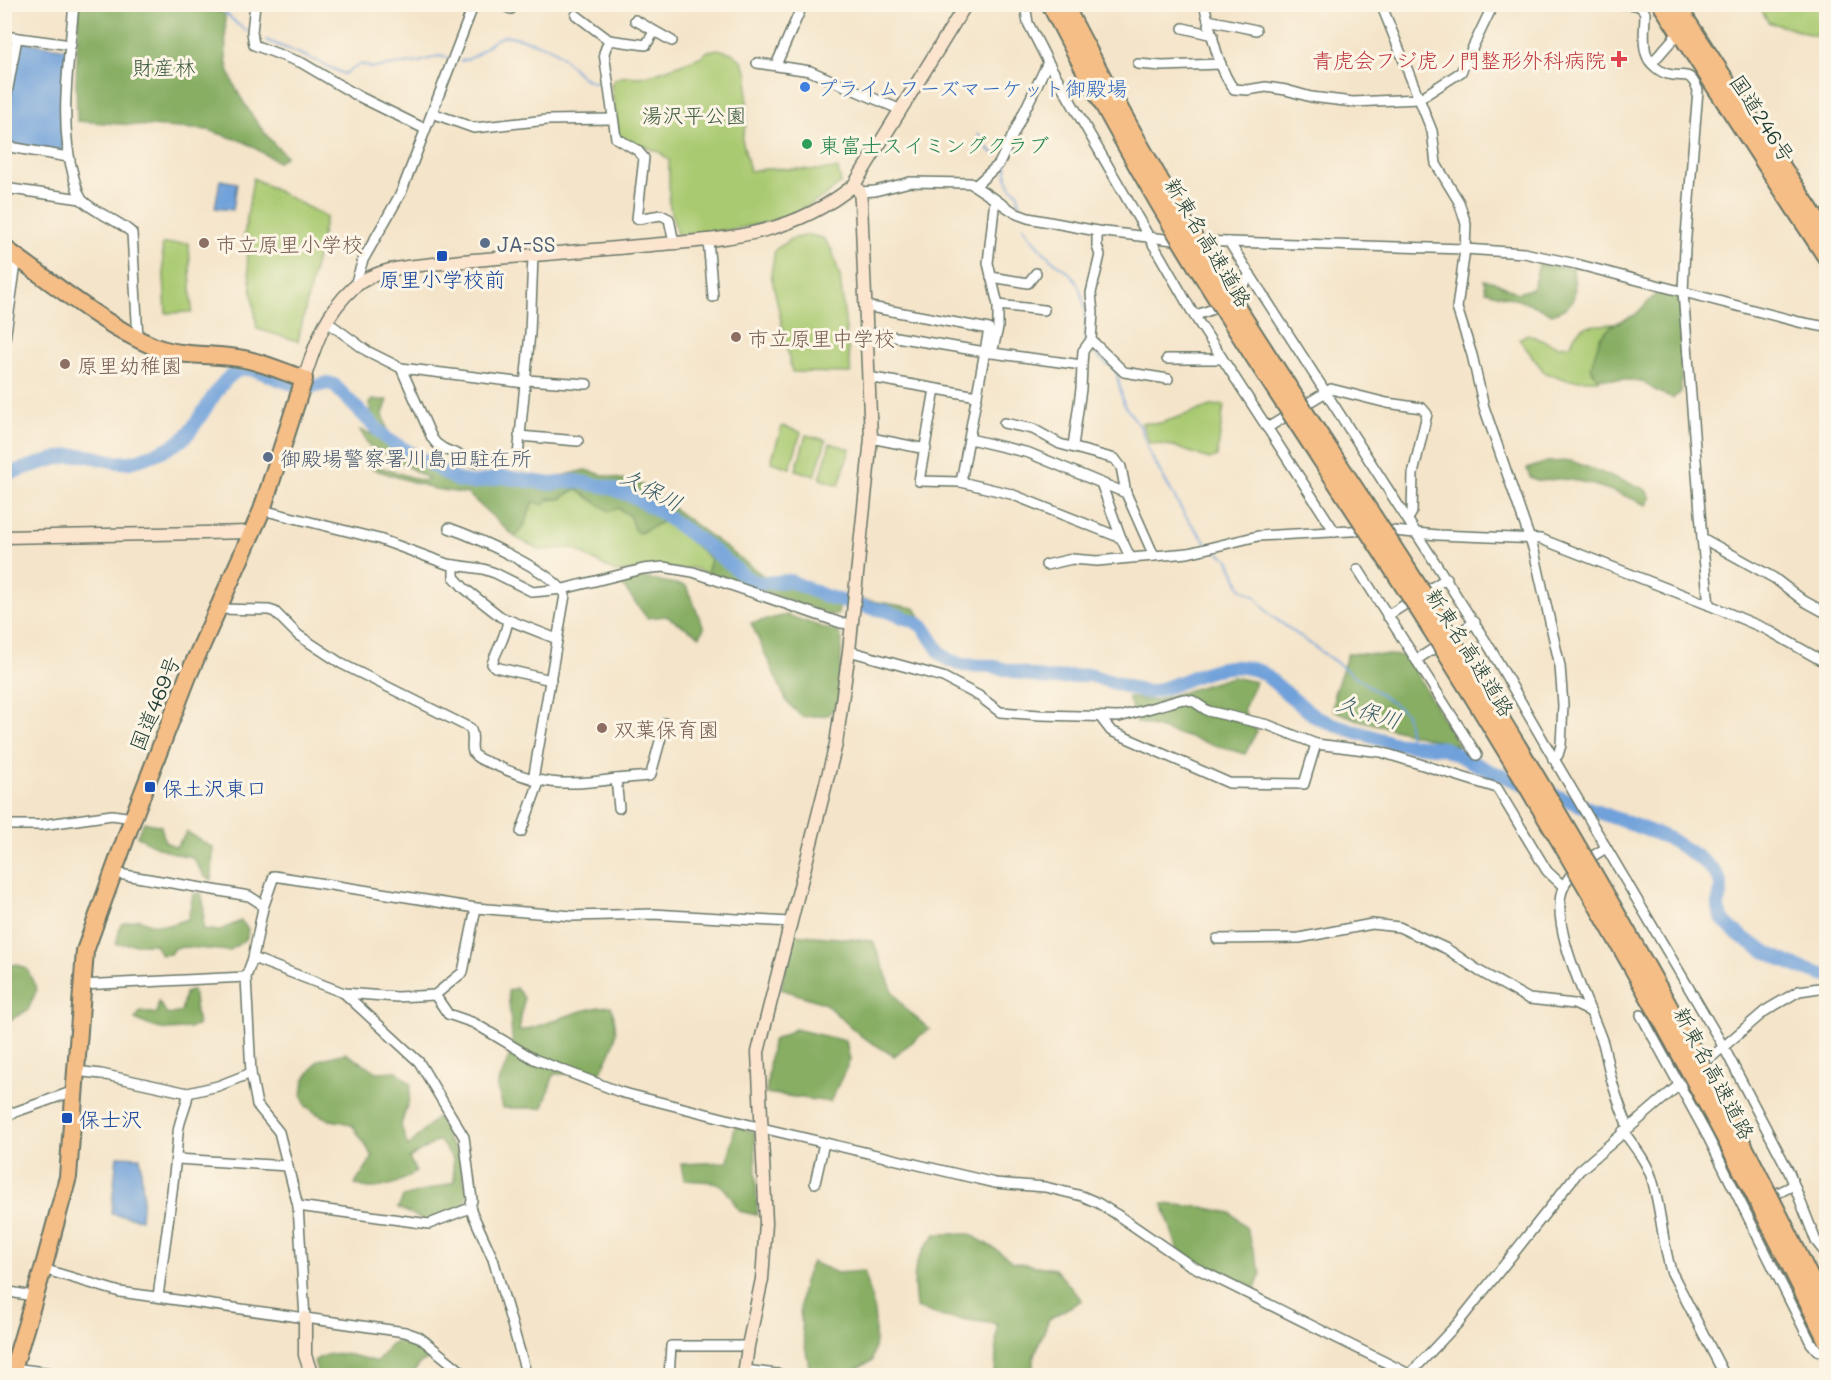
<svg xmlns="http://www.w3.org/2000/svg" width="1831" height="1380" font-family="Mali,'Klee One',sans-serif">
<rect width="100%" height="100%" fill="#fcf5e5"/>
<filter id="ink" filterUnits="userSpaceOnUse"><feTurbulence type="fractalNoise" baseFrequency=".0167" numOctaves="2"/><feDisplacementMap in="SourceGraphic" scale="12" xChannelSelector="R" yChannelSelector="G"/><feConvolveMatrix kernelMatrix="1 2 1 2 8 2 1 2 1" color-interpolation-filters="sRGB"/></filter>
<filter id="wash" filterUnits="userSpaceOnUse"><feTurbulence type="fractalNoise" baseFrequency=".008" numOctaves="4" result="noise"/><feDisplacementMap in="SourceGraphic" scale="24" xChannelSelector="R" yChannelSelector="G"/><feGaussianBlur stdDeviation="1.35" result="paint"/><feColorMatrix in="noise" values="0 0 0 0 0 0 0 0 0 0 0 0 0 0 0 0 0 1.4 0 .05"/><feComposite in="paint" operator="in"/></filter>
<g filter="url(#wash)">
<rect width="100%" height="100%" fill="#f4e4c9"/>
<!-- green -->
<g fill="#aaca72" stroke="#648453" stroke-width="1.5">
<path d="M1759,5H1826V39L1768,22Z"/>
<path d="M718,49L732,53L742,61L748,75L746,124L742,139L750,171C782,165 807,172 838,169L841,183C791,226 740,229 677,235L669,203V160L659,152L619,137L611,84C620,71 633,79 646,76C664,71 683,63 700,57L708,51Z"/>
<path d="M253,178L326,217L298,341L257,329L244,237Z"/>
<path d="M808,235L823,238L832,250L840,277L851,373L792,372L771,274L775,250L791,239Z"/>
<path d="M189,243L192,312L166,313L162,244Z"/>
<path d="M1614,324L1600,338L1592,371L1599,380H1568L1545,373L1519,339L1527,334L1557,346L1571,345C1577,321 1593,326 1614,324Z"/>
<path d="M1224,405L1217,457L1209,459L1173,446L1149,443L1142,423H1161L1211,406Z"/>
<path d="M782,426L801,432L790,468L771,462Z"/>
<path d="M806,435L826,440L815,476L796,470Z"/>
<path d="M830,443L850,449L839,485L820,479Z"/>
<path d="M576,489L609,511L618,508L629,515L635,531L640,533L666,520L712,559L707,573L693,568L615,572L573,548L540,550L515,537L525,524L533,501L560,499Z"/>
</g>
<!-- forest -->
<g fill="#87ae64" stroke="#53764c" stroke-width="1.5">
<path d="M79,5H207L225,15C226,29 225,43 226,57C228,87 265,137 286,156L278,162L245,142L208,130L77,121L76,83Z"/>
<path d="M1539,264L1573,268C1575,293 1580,305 1552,314L1529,303L1486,291L1484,280L1492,281L1518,293L1533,288Z"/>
<path d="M1660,290L1681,297V392L1673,398L1658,392L1641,381L1597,378L1591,367L1600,337L1614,324L1635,315Z"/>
<path d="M372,400H388L383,414L391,445L449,480H471L500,472L543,481L585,470L642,485L765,577L792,578L841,596L838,614L831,615L707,573L711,559L666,520L639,533L635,531L629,515L618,508L609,511L576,489L560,499L549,498L544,505L533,502L525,524L515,537L468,494L435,489L372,469L373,465L423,481L429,479L386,454L369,446L360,430L375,435L369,403Z"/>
<path d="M1571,461L1645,489L1651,498L1647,505C1624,495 1587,480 1561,479C1547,478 1545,485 1530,477L1527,469L1547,462Z"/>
<path d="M634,576L686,586L704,628L700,636L666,616L647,618L619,581Z"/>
<path d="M859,599L915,608L923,622L859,607Z"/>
<path d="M787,615L839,633L842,640L839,701L828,715L802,717L787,702L751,623Z"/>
<path d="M1348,653L1406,656L1459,746L1355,719L1333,710L1334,694Z"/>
<path d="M1232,677L1256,682L1243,711L1257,731L1245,754L1137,722L1128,697L1154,701Z"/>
<path d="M144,822L161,826L165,842L176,847L187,832L213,848L212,880L205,877L192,857C171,854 155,848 137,836Z"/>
<path d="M201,893L204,906L203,929L218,931L241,921L248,929L247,938L229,951L187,947L174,948L170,954L161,955L155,944H116L121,924L139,919L150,924L170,925L188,919L193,894Z"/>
<path d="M792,934L873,941L893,992L906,1009L929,1029L894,1056L861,1036L824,1003L781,989Z"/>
<path d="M16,964L27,969L37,989L28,1010L5,1023V967Z"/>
<path d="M516,988L524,998L519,1031C550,1025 579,1007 611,1006C622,1040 612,1049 597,1079L572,1074H554L543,1108H503L497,1087L513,1047L508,991Z"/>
<path d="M193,990L198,1026C170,1032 161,1032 135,1019L141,1011L157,1014L158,1001L168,1015L181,1012L185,993Z"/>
<path d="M795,1029L846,1041L850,1060L830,1102L766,1093L772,1041Z"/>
<path d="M345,1053L377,1072L397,1071L411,1084L409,1100L401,1125L408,1147L437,1117L445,1127L448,1141L459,1154L467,1194L465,1207L426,1221L398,1208L403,1197L454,1182L453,1159L439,1140L409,1158L416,1172C398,1184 376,1194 355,1184L373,1157L353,1126L343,1122L330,1120L316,1113L306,1106L302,1096L304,1080L319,1060Z"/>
<path d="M735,1126L755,1132L757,1215L739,1211C720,1177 721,1183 684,1180L681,1164L728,1162Z"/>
<path d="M1163,1204L1202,1207L1231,1213L1246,1227L1261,1273L1254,1291L1178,1251Z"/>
<path d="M936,1234H970L997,1250L1013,1262L1055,1269L1082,1300L1049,1319L1033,1359V1375H995L997,1324L944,1317L916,1308C913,1272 911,1262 936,1234Z"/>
<path d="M812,1262L837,1273L864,1271C874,1301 879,1330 872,1361L848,1373L810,1372C803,1330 791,1303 812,1262Z"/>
<path d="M403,1340L424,1344L434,1358L421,1362L411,1376L318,1375L314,1361C333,1347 356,1356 377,1362L390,1345Z"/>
</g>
<!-- water -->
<g fill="#6fa1da" stroke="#476f87" stroke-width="1.5">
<path d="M18,41L67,49L62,111L63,153L5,143V125Z"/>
<path d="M220,180L237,183L233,210L215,208Z"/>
<path d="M117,1156L140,1157L143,1194L141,1219L111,1214Z"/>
</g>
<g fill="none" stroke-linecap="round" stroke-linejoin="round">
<!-- stream -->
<g stroke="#6fa1da" stroke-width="2">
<path d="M217,4L237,24L248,32"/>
<path d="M266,40L312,59L344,74L361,64L372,68L419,62L439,56L449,58"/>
<path d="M461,61C483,58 489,35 510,36C516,37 550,47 555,51C573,63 578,84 604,83"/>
<path d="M978,134L985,146L997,156"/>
<path d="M1005,164L1007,168V178L1010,186L1018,193L1019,205"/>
<path d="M1023,226C1033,241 1043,253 1057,264C1062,268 1068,271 1072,276C1086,293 1088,321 1084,343"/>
<path d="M1092,351L1116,371L1124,405L1140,426L1149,452L1184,514L1208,545"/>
<path d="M1216,551L1229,560L1241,588L1255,596L1269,614L1406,713L1411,744"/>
</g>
<!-- river -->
<g stroke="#6fa1da" stroke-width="14">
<path d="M309,388L328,383L334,385L387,439L457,480L473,483L502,477L551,484L575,481L608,487L634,497L660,512L706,545L747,578L759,583L790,581L825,596L845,602"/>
<path d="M4,475C23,469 62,454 80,455C100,456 118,467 138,460C153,455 172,448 184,438C201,423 223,367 246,369C260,369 279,381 294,384"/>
<path d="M857,605L886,611L916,622L924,628L941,654L949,660L963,665L990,666L1048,679L1089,675L1141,691L1150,692C1189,684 1221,654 1263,673L1297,702L1316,717L1329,723L1392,743L1444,748L1490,771L1668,838C1682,847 1721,868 1721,887C1721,898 1715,904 1720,914C1730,938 1801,972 1826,975"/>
</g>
</g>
</g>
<g filter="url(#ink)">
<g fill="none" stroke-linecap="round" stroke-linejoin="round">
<defs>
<g id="street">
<path d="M74,4C69,61 58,123 74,178C76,185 78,194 82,200C96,214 117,219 132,233L138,338"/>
<path d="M255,4L252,32L254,45L302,63L358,96L425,129"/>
<path d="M498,4L511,9"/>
<path d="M1204,4C1210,27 1219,72 1234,89L1247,90L1266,87L1286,90L1311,97L1353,102L1419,99L1461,72L1491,9L1498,4"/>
<path d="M1381,4L1432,131L1436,164L1459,202L1466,224L1465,249L1457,308L1472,355L1484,407L1534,551L1560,666L1563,705L1561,745L1558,755L1553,759"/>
<path d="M1619,4C1629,5 1641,2 1645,13C1645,26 1642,44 1647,56C1649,63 1661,73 1668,74C1685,79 1688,68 1698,90L1685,248L1683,292L1702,538L1709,605"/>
<path d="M576,15L609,40L646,45L654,32"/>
<path d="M1684,18L1694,4"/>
<path d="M635,20L672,41"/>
<path d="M1208,20L1256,30"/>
<path d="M1183,28L1213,35"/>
<path d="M4,36L71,45"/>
<path d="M609,40L604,53L616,138L637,150L644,158L637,219L661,215L669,219L674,243"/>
<path d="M1048,62L1194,315L1335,532"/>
<path d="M757,63L810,71L901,110"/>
<path d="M1652,63L1680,31"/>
<path d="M1138,64L1162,66L1221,64"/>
<path d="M776,65L803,4"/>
<path d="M4,110L17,38"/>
<path d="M432,113L474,128L547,120L612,119"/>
<path d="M4,146L68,157"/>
<path d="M976,185L999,164L1048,62L1028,23L1025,4"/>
<path d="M4,188L81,199"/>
<path d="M860,192L875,191L910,182L970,183L1017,214L1028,218L1097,231L1182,241"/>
<path d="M1097,231V246L1100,255L1091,293L1093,313L1091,340L1124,372L1168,379"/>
<path d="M708,240L713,297"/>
<path d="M1196,241L1465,249L1524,253L1576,264L1799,322L1826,327"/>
<path d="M1229,242L1490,648L1544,742L1723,1046L1789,1172L1816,1241L1826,1254"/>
<path d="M991,277L1028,283L1036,273"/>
<path d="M354,288L363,260L401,193L474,4"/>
<path d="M998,305L1044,310"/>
<path d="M865,306L989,329L961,482"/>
<path d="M1194,315C1216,311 1240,295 1250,274"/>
<path d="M326,321L367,351L401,368L432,438C441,453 460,452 474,462L489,459"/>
<path d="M866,332L985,352L1082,365L1083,351L1091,340"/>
<path d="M4,346L17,257"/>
<path d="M992,353L998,328V305L988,263L995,199"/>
<path d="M1167,359H1221"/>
<path d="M401,368L525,383"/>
<path d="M868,377L977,396"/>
<path d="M526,380L587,384"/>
<path d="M935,389L919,481L961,482L1011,494L1121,538"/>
<path d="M1004,423L1033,429L1060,444L1115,459L1121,467L1126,493"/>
<path d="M1267,428L1331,389L1387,403L1422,408L1427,414L1413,474L1412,512L1408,519"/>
<path d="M519,436L578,441"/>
<path d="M871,438L926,449"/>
<path d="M970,439L1029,453L1101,483L1121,538L1130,557"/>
<path d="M1073,446L1081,389L1082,365"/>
<path d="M518,456L530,333L533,256"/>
<path d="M1101,483L1126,493L1154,556"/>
<path d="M262,510L379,539L447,564L483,569L495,573L533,592L563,589L643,569L663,567L693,572L841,623L851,624"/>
<path d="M449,528C472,536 557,573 565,595L533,780"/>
<path d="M1382,530L1438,535L1541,539L1709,605L1766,629L1826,663"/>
<path d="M1702,538L1774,578L1804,601L1826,613"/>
<path d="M454,565V577L464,588L501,617L557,639"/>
<path d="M1046,565L1072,559L1097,561L1188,553L1258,536L1368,530"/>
<path d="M1358,569L1477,755"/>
<path d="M218,609L269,610L275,612L298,635L342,664L470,728C476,738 469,747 474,754C478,760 488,762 495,765C540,786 568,786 616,779L619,808"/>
<path d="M1387,616L1447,578"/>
<path d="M508,620C505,640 498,646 492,664L495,667L551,680"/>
<path d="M849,651L943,677L979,696L1000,712L1040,715L1119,717L1183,699L1193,701L1208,711L1268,725L1316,744"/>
<path d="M1416,660L1475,622"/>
<path d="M1101,718L1111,731L1229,783L1304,784L1316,744L1381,752L1497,788L1547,871L1564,887"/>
<path d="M616,779L649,776L651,774L665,723"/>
<path d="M4,825H41L112,815L133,818"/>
<path d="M521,832L539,782"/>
<path d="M1606,848C1589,858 1571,869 1563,888C1548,926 1590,1005 1603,1043C1607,1058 1609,1073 1614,1088C1618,1101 1623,1114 1628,1127"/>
<path d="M263,908L274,876L476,908L572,916L653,914L789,922"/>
<path d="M1217,939L1299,938L1372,924L1399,927L1447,949L1479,971L1529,999L1574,1004L1591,1012"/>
<path d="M253,958L344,993L419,1062L464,1137L472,1200L470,1208L493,1259L527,1376"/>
<path d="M81,985L246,977"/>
<path d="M344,993L397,997L435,995L448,1014L474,1023L534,1059L620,1092L762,1128L995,1183L1045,1187L1082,1196L1098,1203L1116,1214L1190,1265L1409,1374"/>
<path d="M435,995L463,972L476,908"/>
<path d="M1641,1015L1708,1137L1811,1343L1817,1350L1826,1353"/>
<path d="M75,1071L101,1074L188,1093L218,1086L251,1073L246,977L253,958L263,908L260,903L249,896L113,873"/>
<path d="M251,1073L257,1105L279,1132L298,1206L305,1318"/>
<path d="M4,1116L74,1091"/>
<path d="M1623,1131C1634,1146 1647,1162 1652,1179C1661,1209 1662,1241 1671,1271L1725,1376"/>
<path d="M177,1159L288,1166"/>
<path d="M815,1183L824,1143"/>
<path d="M1768,1198L1794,1185"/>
<path d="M298,1206L429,1224L470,1208"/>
<path d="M43,1269L120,1292L405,1332L419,1337L467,1376"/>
<path d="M4,1291L33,1296"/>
<path d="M158,1297C165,1242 174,1188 178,1133C179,1119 187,1108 188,1093"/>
<path d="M13,1368L75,1376"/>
<path d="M745,1370L793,1376"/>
<path d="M669,1376L671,1346H748"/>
<path d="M1408,1376L1458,1323L1579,1171L1765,1011L1799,991L1826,987"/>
</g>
<g id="secondary">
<path d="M304,379C316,343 324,315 353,288C379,265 420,266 453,262C515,256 577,252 639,246C719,239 789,239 854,185L966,4"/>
<path d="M4,537L252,532"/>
<path d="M305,1318V1355L312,1376"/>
<path d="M744,1376L748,1346L762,1279L766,1223L758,1052L836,744L849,651L867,478L871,438L861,202L860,192L854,185"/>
</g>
<g id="highway">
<path d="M1661,4L1826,257"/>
<path d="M1676,4L1826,234"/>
<path d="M4,248C50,280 102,325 153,346C182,358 214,353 244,359C265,363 284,372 304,379L262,510L188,676L133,818L85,951L68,1177L43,1269L11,1376"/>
</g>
</defs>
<!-- street casing -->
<use href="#street" stroke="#6a7768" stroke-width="12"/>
<!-- secondary casing -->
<use href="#secondary" stroke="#6a7768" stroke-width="15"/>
<!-- highway casing -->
<use href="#highway" stroke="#6a7768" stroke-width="20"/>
<!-- street -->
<use href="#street" stroke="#fff" stroke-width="9"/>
<!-- secondary -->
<use href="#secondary" stroke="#fbe5cf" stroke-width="12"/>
<!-- highway -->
<use href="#highway" stroke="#f6be87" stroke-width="16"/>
<defs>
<g id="highway-bridge">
<path d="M1050,4C1100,101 1152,196 1210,288C1283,405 1361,517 1434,634C1577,862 1710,1097 1826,1339"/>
<path d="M1064,4C1113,99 1165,192 1221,282C1294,399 1372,511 1444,627C1583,848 1714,1075 1826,1311"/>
</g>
</defs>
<!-- highway-bridge casing -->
<use href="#highway-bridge" stroke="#6a7768" stroke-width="20" stroke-linecap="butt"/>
<!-- highway-bridge -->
<use href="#highway-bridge" stroke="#f6be87" stroke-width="16"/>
</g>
</g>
<!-- markers -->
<path fill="#e0444e" stroke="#fcf5e5" stroke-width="2" d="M1616 50h6v6h6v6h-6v6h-6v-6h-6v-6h6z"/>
<circle fill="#3f7fe0" stroke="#fcf5e5" stroke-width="2" cx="805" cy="87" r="6"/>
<circle fill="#2e9e5b" stroke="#fcf5e5" stroke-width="2" cx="807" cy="144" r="6"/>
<g fill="#8d6e63" stroke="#fcf5e5" stroke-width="2">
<circle cx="204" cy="243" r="6"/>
<circle cx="736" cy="337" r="6"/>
<circle cx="65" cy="364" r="6"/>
<circle cx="602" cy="728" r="6"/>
</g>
<g fill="#5c6f8a" stroke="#fcf5e5" stroke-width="2">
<circle cx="485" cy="243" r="6"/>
<circle cx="268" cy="457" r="6"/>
</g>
<g fill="#1a4fb4" stroke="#fcf5e5" stroke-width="2">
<rect x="436" y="250" width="12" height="12" rx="3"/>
<rect x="144" y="781" width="12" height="12" rx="3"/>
<rect x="61" y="1112" width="12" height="12" rx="3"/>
</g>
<g text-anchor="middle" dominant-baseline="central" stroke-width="6" stroke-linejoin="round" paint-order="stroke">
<!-- health labels -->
<g font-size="21" fill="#be3a42" stroke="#fcf5e5" text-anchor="end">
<text x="1606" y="59">青虎会フジ虎ノ門整形外科病院</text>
</g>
<!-- park labels -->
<g font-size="21" fill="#3b5940" stroke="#fcf5e5">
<text x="164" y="66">財産林</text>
<text x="694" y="114">湯沢平公園</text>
</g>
<!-- shop labels -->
<g font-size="21" fill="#366cbe" stroke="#fcf5e5" text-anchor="start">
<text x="817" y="87">プライムフーズマーケット御殿場</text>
</g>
<!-- street labels -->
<g font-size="21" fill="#1f3d34" stroke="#fcf5e5">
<text transform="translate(1763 118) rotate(57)">国道246号</text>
<text transform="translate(1209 242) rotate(59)">新東名高速道路</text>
<text transform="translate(1471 652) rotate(58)">新東名高速道路</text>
<text transform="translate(154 703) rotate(-68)">国道469号</text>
<text transform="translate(1715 1073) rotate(62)">新東名高速道路</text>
</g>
<!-- leisure labels -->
<g font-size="21" fill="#27864d" stroke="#fcf5e5" text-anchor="start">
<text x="819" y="144">東富士スイミングクラブ</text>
</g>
<!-- education labels -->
<g font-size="21" fill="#785e54" stroke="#fcf5e5" text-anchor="start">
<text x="216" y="243">市立原里小学校</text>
<text x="748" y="337">市立原里中学校</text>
<text x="77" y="364">原里幼稚園</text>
<text x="614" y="728">双葉保育園</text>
</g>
<!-- service labels -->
<g font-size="21" fill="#4e5e75" stroke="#fcf5e5" text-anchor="start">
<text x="497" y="243">JA-SS</text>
<text x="280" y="457">御殿場警察署川島田駐在所</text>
</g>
<!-- transit labels -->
<g font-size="21" fill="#164399" stroke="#fcf5e5" text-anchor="start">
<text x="442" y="278" text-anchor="middle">原里小学校前</text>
<text x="162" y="787">保土沢東口</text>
<text x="79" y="1118">保士沢</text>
</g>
<!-- water labels -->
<g font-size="22" font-style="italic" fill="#375b66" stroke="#fcf5e5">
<text transform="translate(652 489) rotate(28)">久保川</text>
<text transform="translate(1369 711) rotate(18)">久保川</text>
</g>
</g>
<!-- margin -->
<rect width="1831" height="1380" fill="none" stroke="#fcf5e5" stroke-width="24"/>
</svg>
